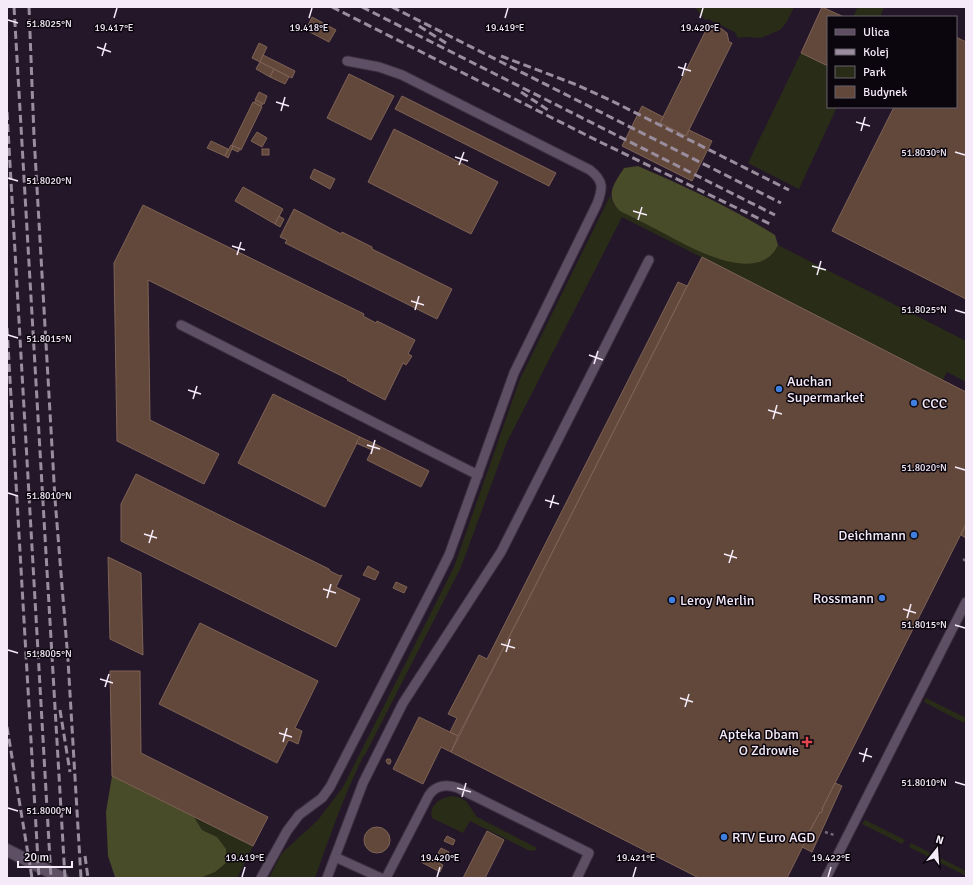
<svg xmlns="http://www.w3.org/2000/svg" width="973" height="885" font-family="Signika,sans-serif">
<rect width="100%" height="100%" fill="#25172a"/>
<!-- green -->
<g fill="#292c17">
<path d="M695,7H794L786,23L780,30L761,38L747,37L738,38L735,32L708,19L705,20Z"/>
<path d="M855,7H884L880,17H853L857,8Z"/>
<path d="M801,53L828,66V107H837L799,189L748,163Z"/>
<path d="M610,196L614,205L776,249L778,245L966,341V382L947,372L943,380L622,217L507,442L461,567L365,755H364C344,795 330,836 315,878H269L282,853L318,820L343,787L454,567L520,379Z"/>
<path d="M926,698L966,718L964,723L924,702Z"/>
<path d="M451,796L458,797L466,801L477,817L537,848C535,852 532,851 528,850L470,821L463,833L432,818C428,805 441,798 451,796Z"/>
<path d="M194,817L253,846L237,878H200L217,837L202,830Z"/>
<path d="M865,820L905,840L902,844L862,824Z"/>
<path d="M911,843L966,871V876L909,847Z"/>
</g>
<!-- forest -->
<g fill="#484c28">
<path d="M638,166C684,186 732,208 775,235L778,245C759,286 693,249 667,235C652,227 636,219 620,211C604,195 614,184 624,168Z"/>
<path d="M112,776L194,817L202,830L217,837L226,849L227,862L215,872L200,878L115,877L108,856L106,812Z"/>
</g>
<!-- building -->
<g fill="#62483b" stroke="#7e6355">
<path d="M822,7L844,17H828V66L801,53Z"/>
<path d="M312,17L336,30L329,42L306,30Z"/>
<path d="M716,28L722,29L727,33L729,42L732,43L686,136L660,123L706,30L709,32Z"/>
<path d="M956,37L966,42V299L832,231L894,107H956Z"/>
<path d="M259,43L267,47L260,62L252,58Z"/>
<path d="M263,55L295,71L292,78L260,62Z"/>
<path d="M260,62L274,69L270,77L256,69Z"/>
<path d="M274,69L289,77L285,84L270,77Z"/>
<path d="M349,74L394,96L371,140L327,118Z"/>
<path d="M259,92L267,96L264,104L255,100Z"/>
<path d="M402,96L556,173L549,186L395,109Z"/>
<path d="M256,100L263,104L261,106L254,103Z"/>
<path d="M253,102L262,107L241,150L232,145Z"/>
<path d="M642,106L663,117L660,123L686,136L689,130L712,141L692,181L622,146Z"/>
<path d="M394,129L498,182L471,234L368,182Z"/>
<path d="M257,132L267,138L262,147L251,141Z"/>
<path d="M211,141L228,149L225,156L207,148Z"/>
<path d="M231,145L233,146L228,158L225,156Z"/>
<path d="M233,146L240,149L238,152L232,149Z"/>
<rect x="262" y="149" width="7" height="6"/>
<path d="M314,169L335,179L330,189L310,178Z"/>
<path d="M243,187L283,209L275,224L235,201Z"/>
<path d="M143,205L364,314L363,316L376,323L377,321L415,340L408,354L412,356L406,365L403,363L385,400L347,380L348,379L148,280L150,420L219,454L204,484L117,441L114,263Z"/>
<path d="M294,209L341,234L342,232L372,247V249L452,289L437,319L285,243L287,240L280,237Z"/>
<path d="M279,216L284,219L280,227L275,224Z"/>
<path d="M702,257L966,392V524L822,809H823L821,813L820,812L806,838L808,839L806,843L805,842L787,878H699L451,752Z"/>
<path d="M678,282L687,286L532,592L458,736L450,732L457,718L448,714L479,655L487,659Z"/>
<path d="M273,394L360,437L325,507L238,463Z"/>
<path d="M360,437L375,444L372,450L356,443Z"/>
<path d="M375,444L429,471L421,487L367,460Z"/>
<path d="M136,474L329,569L330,571L340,576L342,575L336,587L360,599L336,647L121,541V504Z"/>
<path d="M966,524V538L961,535Z"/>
<path d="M108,557L141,573L143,655L110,639Z"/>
<path d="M368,566L379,572L375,580L363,575Z"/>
<path d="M396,582L407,587L404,593L393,588Z"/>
<path d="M200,623L318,681L295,728L302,731L298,744L289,740L288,741L277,763L159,704L189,644Z"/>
<path d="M110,671H140L141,753L268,817L253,846L112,776Z"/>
<path d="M419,717L458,736L451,752L441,747L423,784L393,769Z"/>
<path d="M387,759H390L391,761L390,764H388L386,761Z"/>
<path d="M835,783L842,786L812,852L802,847L808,839L806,838L820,812L821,813L823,809H822Z"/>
<circle cx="377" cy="840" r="13"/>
<path d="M487,831L504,840L485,878H463Z"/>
<path d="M447,836L455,840L453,845L444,841Z"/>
<path d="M441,848L449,852L447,858L438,853Z"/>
<path d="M425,855L443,865L440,872L421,862Z"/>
</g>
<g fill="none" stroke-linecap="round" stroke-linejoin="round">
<defs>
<g id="service">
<path d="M181,325L478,475"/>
<path d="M335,857L381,878"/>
<path d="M261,878L287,831L299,815L322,798L330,787L434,585L449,555L514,373L597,204C603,188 604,181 590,170L402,75L379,67L347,61"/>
<path d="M327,878L363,783L403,703L501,552L649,260"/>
<path d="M386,878L429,795C436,785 447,784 458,788L589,853L577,878"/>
<path d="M826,878L966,602"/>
</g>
<path id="tertiary" d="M7,850L62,878"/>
</defs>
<!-- service casing -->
<use href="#service" stroke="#3c3141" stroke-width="11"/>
<!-- tertiary casing -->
<use href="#tertiary" stroke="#3c3141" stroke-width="14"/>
<!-- path -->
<g stroke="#756879" stroke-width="2.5" stroke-dasharray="3 3" stroke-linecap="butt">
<path d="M963,559L966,561"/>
<path d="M825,832L834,835"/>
</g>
<!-- service -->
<use href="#service" stroke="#5f4f65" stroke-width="9"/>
<!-- tertiary -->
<use href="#tertiary" stroke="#5f4f65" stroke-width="12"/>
<!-- rail -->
<g stroke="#998d9e" stroke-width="3" stroke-dasharray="8 4" stroke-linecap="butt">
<path d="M14,7L65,878"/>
<path d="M29,7L34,136L55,499L68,660L81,878"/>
<path d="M332,7L602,143L770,224"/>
<path d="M362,7L775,215"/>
<path d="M392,7L781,203"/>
<path d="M419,26L449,45"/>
<path d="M501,56L577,85L610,100L789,190"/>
<path d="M521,92L548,110"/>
<path d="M7,112L51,878"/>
<path d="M7,328L39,878"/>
<path d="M60,710L70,772"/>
<path d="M7,727L32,878"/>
<path d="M85,856L88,878"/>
</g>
</g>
<!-- ticks -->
<path fill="none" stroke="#f4eaf8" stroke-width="1.5" d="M114,18L117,8M309,18L312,8M505,18L508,8M700,18L703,8M8,20L18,23M97,47L111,52M102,56L106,43M678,67L691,71M682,76L686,63M276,102L289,106M281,111L285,97M856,122L870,126M861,131L865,117M955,152L965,155M455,157L468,161M459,165L464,152M8,178L18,181M633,211L647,215M638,220L642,207M232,246L245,250M237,255L241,242M812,266L826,270M817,275L821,261M411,301L424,305M415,310L419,296M955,310L965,313M8,335L18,338M589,355L603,360M594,364L598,351M188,390L201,394M193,399L197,386M768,410L782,414M773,419L777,405M367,445L380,449M371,454L375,440M955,467L965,470M8,493L18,496M545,500L559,504M550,508L554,495M144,534L157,538M149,543L153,530M724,554L737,558M729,563L733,550M323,589L336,593M327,598L331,584M903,609L916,613M907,618L911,604M955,625L965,628M501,644L515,648M8,650L18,653M506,652L510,639M100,679L113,683M105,687L109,674M680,698L693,702M685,707L689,694M279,733L292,737M283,742L287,728M859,753L872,757M863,762L867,748M955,782L965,785M457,788L471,792M462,797L466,783M8,808L18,811M242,877L245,867M437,877L440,867M633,877L636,867M828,877L831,867"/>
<!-- markers -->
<g fill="#3f7fe0" stroke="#0b060d" stroke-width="1.5">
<circle cx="779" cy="389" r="4"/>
<circle cx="914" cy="403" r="4"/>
<circle cx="914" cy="535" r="4"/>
<circle cx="882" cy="598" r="4"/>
<circle cx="672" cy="600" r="4"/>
<circle cx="724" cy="837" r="4"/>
</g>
<path fill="#e0444e" stroke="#0b060d" stroke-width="1.5" d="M805 736h4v4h4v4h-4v4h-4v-4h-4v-4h4z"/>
<g text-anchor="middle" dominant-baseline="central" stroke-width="3" stroke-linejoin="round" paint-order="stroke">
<!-- poi labels -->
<g font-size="14" fill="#f4eaf8" stroke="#0b060d" text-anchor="start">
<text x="787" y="381">Auchan<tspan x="787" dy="16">Supermarket</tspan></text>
<text x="922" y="403">CCC</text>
<text x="906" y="535" text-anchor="end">Deichmann</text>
<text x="874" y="598" text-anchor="end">Rossmann</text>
<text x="680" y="600">Leroy Merlin</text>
<text x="799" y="734" text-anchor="end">Apteka Dbam<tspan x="799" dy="16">O Zdrowie</tspan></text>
<text x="732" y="837">RTV Euro AGD</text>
</g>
</g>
<g font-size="10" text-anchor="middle" fill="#f4eaf8" stroke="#0b060d" stroke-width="3" stroke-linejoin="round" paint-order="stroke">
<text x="49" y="27">51.8025°N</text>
<text x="114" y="31">19.417°E</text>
<text x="309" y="31">19.418°E</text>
<text x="505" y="31">19.419°E</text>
<text x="700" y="31">19.420°E</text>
<text x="924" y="156">51.8030°N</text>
<text x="49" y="184">51.8020°N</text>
<text x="924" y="313">51.8025°N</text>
<text x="49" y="342">51.8015°N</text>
<text x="924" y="471">51.8020°N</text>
<text x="49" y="499">51.8010°N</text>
<text x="924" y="628">51.8015°N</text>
<text x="49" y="657">51.8005°N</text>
<text x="924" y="786">51.8010°N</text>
<text x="49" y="814">51.8000°N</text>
<text x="245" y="861">19.419°E</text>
<text x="440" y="861">19.420°E</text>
<text x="636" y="861">19.421°E</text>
<text x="831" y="861">19.422°E</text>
</g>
<!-- border -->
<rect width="973" height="885" fill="none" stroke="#f4eaf8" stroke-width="16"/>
<!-- legend -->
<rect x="827" y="16" width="130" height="92" fill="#0b060d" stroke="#68616b"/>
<rect x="835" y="29" width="20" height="6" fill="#5f4f65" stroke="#68616b"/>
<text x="863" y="36" font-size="12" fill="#f4eaf8">Ulica</text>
<rect x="835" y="49" width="20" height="6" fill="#998d9e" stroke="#68616b"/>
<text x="863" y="56" font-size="12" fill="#f4eaf8">Kolej</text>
<rect x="835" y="66" width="20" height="12" fill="#292c17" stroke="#68616b"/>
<text x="863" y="76" font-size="12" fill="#f4eaf8">Park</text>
<rect x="835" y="86" width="20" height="12" fill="#62483b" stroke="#68616b"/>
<text x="863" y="96" font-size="12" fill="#f4eaf8">Budynek</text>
<!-- north arrow -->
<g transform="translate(937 849) rotate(17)" stroke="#0b060d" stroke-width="3" paint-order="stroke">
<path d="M0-3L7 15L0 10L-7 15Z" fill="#f4eaf8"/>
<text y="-6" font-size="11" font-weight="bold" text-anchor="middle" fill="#f4eaf8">N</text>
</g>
<!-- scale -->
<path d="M18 861v6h54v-6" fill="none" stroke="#f4eaf8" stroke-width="2"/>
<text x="24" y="861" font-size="12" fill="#f4eaf8" stroke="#0b060d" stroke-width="3" paint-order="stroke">20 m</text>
</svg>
